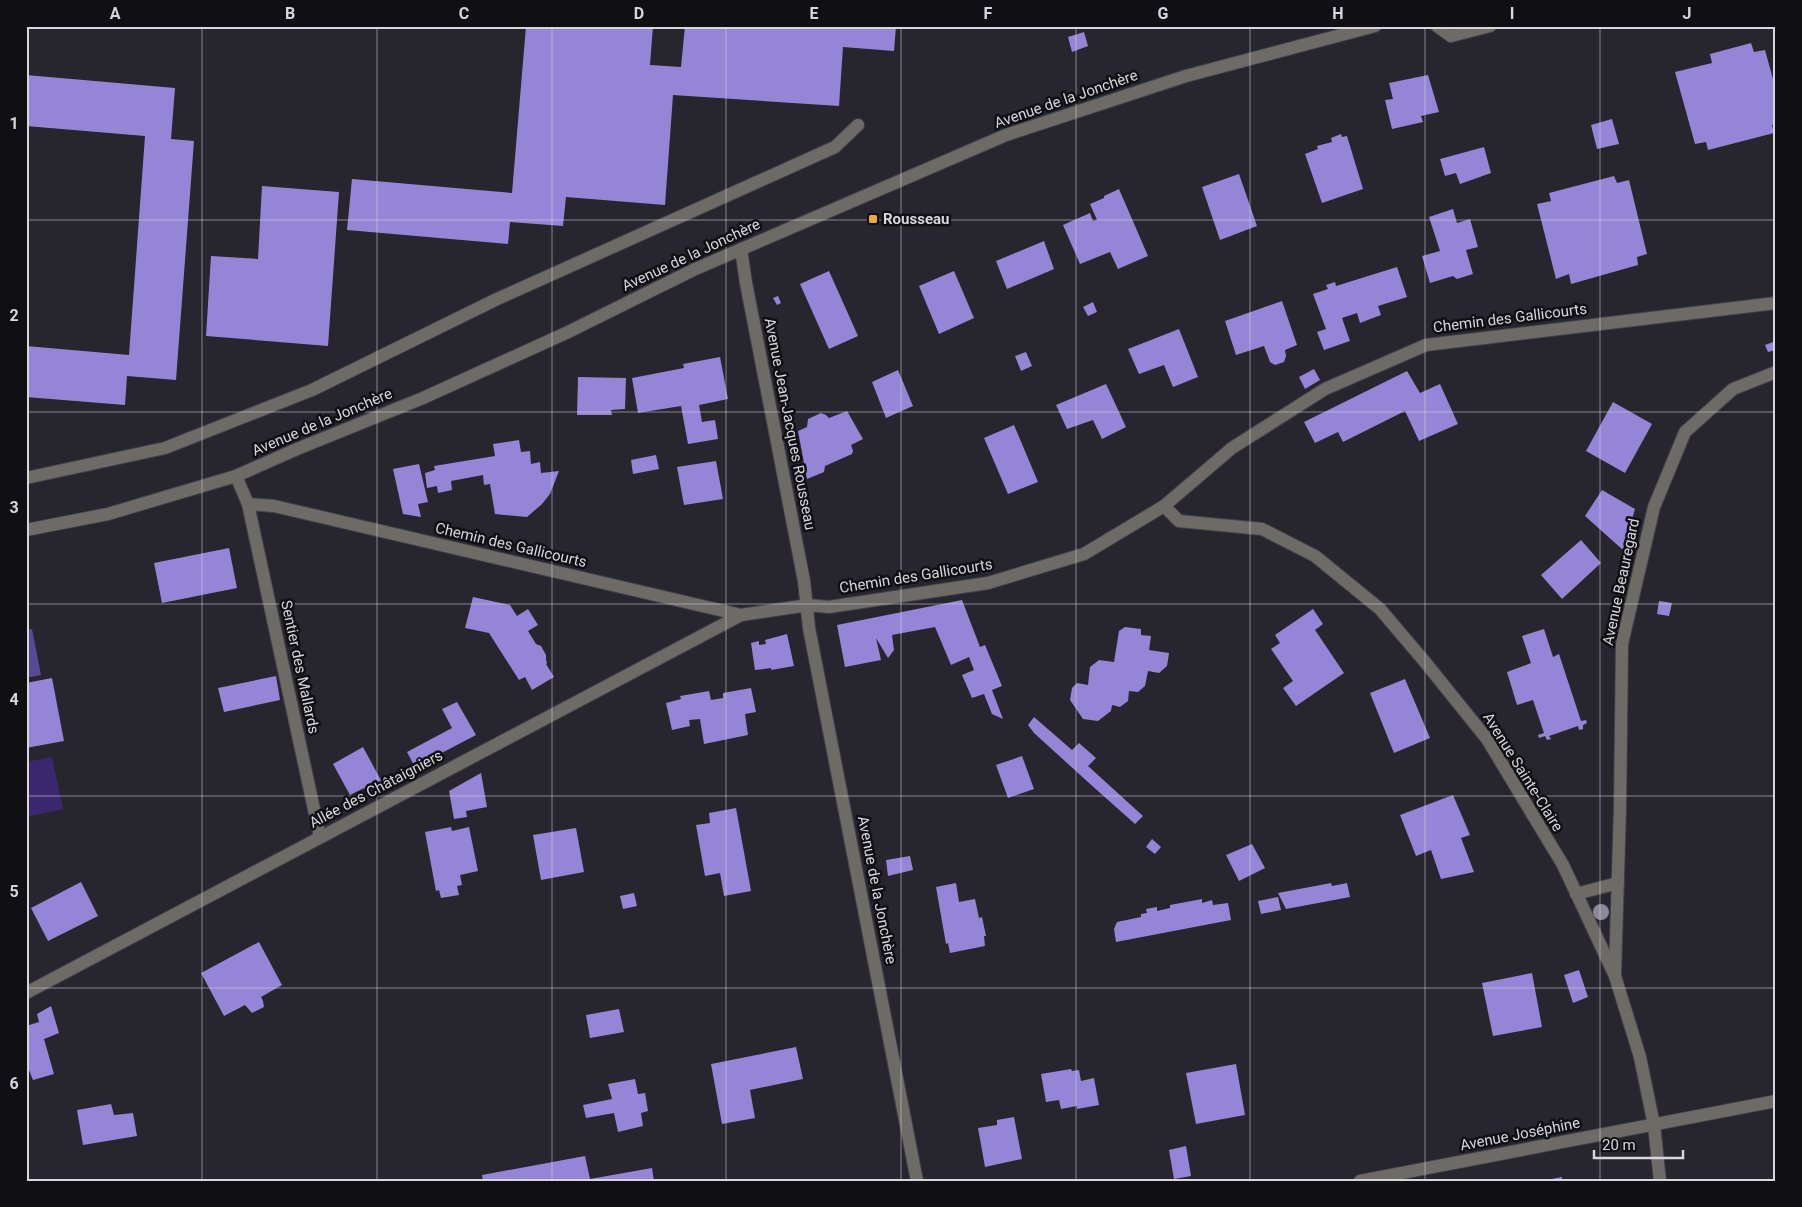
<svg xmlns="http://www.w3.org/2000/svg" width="1802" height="1207" font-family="Roboto,sans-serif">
<rect width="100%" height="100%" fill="#27262f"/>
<!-- green -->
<path fill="#3a276d" d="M52,757L63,809L26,817V762Z"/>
<!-- water -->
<path fill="#594893" d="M32,629L41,675L26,678V630Z"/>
<!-- building -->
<g fill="#9585d6">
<path d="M526,26H653L650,65L681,67L685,26H896L894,51L843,47L839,106L673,95L665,205L566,197L563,226L510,222L508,244L347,230L352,179L512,193Z"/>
<path d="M1084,32L1088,46L1072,52L1068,37Z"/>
<path d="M1751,43L1754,52L1765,50L1776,90V124L1772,125L1774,133L1708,150L1706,142L1695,144L1675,72L1712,63L1710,54Z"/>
<path d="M26,75L175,88L171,139L194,141L176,380L127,376L125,405L26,397V346L129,355L145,136L26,126Z"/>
<path d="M1428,75L1439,112L1421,116L1423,122L1392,129L1385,100L1393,99L1389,83Z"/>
<path d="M1612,119L1619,144L1597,149L1591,125Z"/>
<path d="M1341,134L1342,137L1347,136L1363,189L1322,203L1305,154L1318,149L1317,146L1332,142L1331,138Z"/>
<path d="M1484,147L1491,173L1460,184L1456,173L1445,176L1440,159Z"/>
<path d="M1239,174L1257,226L1220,240L1202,187Z"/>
<path d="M1614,176L1617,183L1629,180L1647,254L1637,257L1638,265L1571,284L1569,274L1556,279L1537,204L1551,201L1549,193Z"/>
<path d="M262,186L339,192L328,346L206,336L211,256L258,259Z"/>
<path d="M1119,189L1148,256L1118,269L1110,252L1080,264L1063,225L1090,213L1093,221L1097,220L1090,204L1104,198V196Z"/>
<path d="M1453,209L1457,223L1470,219L1478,247L1466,250L1473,274L1457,279L1453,276L1430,283L1422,256L1440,251L1429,217Z"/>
<path d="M1044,241L1054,269L1007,289L996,261Z"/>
<path d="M1397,267L1407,297L1378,306L1381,315L1360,323L1357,313L1342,318L1350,341L1324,350L1317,332L1326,329L1313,294L1328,289L1326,285L1335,282L1336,286Z"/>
<path d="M829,271L858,336L829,349L800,284Z"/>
<path d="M954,271L974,318L939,334L919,286Z"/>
<path d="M778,296L781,303L777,305L773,298Z"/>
<path d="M1282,301L1297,345L1285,350L1286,356L1284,362L1275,365L1270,362L1264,346L1236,355L1225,321Z"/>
<path d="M1093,302L1097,312L1088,316L1083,307Z"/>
<path d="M1179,329L1198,377L1173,387L1164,365L1139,374L1128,349Z"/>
<path d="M1776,341V350L1768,352L1765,345Z"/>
<path d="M1026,352L1032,366L1021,371L1015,356Z"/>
<path d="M720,357L728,399L699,405L702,422L715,420L718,439L688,444L681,406L638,413L632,378L684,368L683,364Z"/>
<path d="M1314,369L1320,380L1305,389L1299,377Z"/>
<path d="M898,370L913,406L886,418L872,382Z"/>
<path d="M1407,371L1420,393L1440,384L1458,424L1419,441L1405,411L1343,442L1338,432L1315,443L1304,422Z"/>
<path d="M578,377L626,378L625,409L611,410L612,415H577Z"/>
<path d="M1106,384L1126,427L1102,439L1093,420L1067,429L1056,405Z"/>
<path d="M1613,402L1652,424L1625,473L1586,451Z"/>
<path d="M847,411L863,439L851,445L853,451L852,454L825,466L824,472L807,479L798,431L807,427L808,419L821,413L826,415L829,418Z"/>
<path d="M1014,425L1038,482L1008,494L984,438Z"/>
<path d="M519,440L521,452L530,451L531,464L540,462L541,473L559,471L550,494L542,504L527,517L495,514L490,484L484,485L483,475L451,481L452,490L438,493L437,486L427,488L425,473L435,470L434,466L495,456L493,444Z"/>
<path d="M656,455L659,469L633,474L631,460Z"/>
<path d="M716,461L723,499L684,505L677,467Z"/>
<path d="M419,464L428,502L418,504L421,517L403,514L393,469Z"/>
<path d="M1602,490L1635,509L1623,550L1585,516Z"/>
<path d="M1581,540L1601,563L1562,599L1541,575Z"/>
<path d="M229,548L237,588L162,603L154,563Z"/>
<path d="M473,597L510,605L517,616L528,609L538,625L528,631L536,644L541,646L546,655V660L547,663L546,664L554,677L532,690L525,677L519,680L489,633L465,628Z"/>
<path d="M962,600L980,647L985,645L1002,686L992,690L1003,719L992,714L984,694L972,698L962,675L974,670L969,657L951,665L935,627L892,635L894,650L888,658L876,638L881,660L845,667L837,625Z"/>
<path d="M1659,601L1672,603L1669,616L1657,614Z"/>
<path d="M1313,609L1323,624L1315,630L1344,673L1296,706L1283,688L1293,681L1271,649L1280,643L1275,635Z"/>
<path d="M1125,627L1141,629V635L1151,636L1149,650L1169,653L1167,666L1159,673L1148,671L1145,686L1138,692L1129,691L1128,701L1120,707L1112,705L1111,711L1098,721L1083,719L1070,700L1072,688L1077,683L1088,685L1090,667L1099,660L1114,662L1119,631Z"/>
<path d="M1544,629L1553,657L1559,654L1581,721L1586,720L1587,723L1583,725V729L1579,730L1578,726L1549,736L1551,739L1547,740L1545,736L1539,738L1538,735L1544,733L1533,700L1517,705L1507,672L1531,663L1522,636Z"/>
<path d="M787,634L794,666L771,670V668L755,670L751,643L759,641V645L766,644L765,640Z"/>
<path d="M276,676L280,700L224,712L218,688Z"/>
<path d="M52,678L64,741L26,748V683Z"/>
<path d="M1405,679L1430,738L1394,753L1370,693Z"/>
<path d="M751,688L756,712L745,714L748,735L704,744L700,719L689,720L690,726L672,730L666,703L681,699L680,696L709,691L711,700L723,698V693Z"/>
<path d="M457,702L476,735L415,767L407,752L452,728L442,709Z"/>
<path d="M1034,717L1072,750L1079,743L1096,758L1088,766L1143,816L1135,824L1089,783L1034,733L1028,725Z"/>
<path d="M363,747L383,784L367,793L364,788L350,795L333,764Z"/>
<path d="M1022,756L1034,789L1008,798L996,765Z"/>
<path d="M481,773L487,807L466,811L467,817L454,819L449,791Z"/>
<path d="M1453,795L1470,835L1461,838L1474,872L1441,879L1431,850L1416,856L1400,815Z"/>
<path d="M736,808L751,891L724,896L720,873L705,876L696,825L710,823L709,813Z"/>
<path d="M451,827L452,831L469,827L478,871L460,875L462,885L457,886L459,895L441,898L439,890L436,891L425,832Z"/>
<path d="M576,828L584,872L541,880L533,835Z"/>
<path d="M1152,839L1161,847L1155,854L1146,847Z"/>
<path d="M1252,844L1265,868L1239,881L1226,855Z"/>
<path d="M910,856L913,870L888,876L886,860Z"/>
<path d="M81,882L98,916L48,941L31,908Z"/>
<path d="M956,883L959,902L975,899L979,918L982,917L986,936H984L985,946L950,953L948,943L946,944L936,887Z"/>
<path d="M1331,883L1332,886L1347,883L1350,897L1286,909L1278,893Z"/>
<path d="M634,893L637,906L623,909L620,896Z"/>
<path d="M1278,897L1281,910L1261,914L1258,901Z"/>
<path d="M1202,899V903L1212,900L1213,905L1228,903L1231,920L1116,942L1114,929L1117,922L1141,917V914L1147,913L1146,909L1157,907V911L1170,908V905Z"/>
<path d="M259,942L282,985L261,997L263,1001L264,1007L252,1013L245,1005L224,1016L201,973Z"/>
<path d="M1579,970L1588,997L1573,1003L1564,975Z"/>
<path d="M1532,973L1542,1027L1493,1036L1482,983Z"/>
<path d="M51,1006L59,1033L44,1039L54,1074L33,1080L26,1063V1026L39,1022L37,1014Z"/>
<path d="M619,1009L624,1032L590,1038L586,1015Z"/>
<path d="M796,1047L803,1079L750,1090L755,1118L722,1124L711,1064Z"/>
<path d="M1236,1064L1245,1115L1196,1124L1186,1073Z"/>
<path d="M1071,1069L1072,1071L1079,1070L1081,1081L1094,1078L1099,1105L1077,1109V1106L1061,1109L1059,1100L1046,1102L1041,1074Z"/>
<path d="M635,1079L638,1094L645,1093L648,1111L641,1113L643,1126L618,1132L614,1113L586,1118L583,1105L612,1099L608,1084Z"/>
<path d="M111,1104L114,1115L133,1113L137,1136L83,1145L77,1110Z"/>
<path d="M1014,1117L1022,1159L985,1167L978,1128L997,1125V1120Z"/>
<path d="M1186,1146L1191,1176L1174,1179L1169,1150Z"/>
<path d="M585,1156L590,1179L652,1168L654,1181H483L482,1175Z"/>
<path d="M1562,1177V1181H1546V1180Z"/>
</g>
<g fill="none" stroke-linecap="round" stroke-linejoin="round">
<defs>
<g id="minor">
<path d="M1437,26L1451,36L1490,26"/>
<path d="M741,249L746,283L804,581L809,628L917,1181"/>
<path d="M236,476L248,504L274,506L741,615L808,605L829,607L988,583L1084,554L1164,506L1232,448L1325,389L1426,345L1776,303"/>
<path d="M26,478L165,448L312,390L495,300L835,147L858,125"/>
<path d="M248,504L320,837"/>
<path d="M1164,506L1179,521L1262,529L1315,556L1380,609L1425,662L1487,739L1563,865L1615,976L1640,1057L1654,1125L1660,1181"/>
<path d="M26,530L108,514L236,476L297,449L423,398L566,333L693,270L1006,135L1186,76L1375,26"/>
<path d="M1576,894L1618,883"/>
<path d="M1615,973L1620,807L1622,644L1654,507L1685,432L1733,389L1776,372"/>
<path d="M26,993L741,615"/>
<path d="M1360,1181L1776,1101"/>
</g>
</defs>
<!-- minor casing -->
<use href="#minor" stroke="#43424b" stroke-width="14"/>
<!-- minor -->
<use href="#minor" stroke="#6e6b66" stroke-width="12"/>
</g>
<!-- trees -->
<circle fill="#8b8999" cx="1601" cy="912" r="8"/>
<!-- grid -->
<path fill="none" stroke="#d7d6dd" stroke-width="1" stroke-opacity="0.55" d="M202,26V1181M377,26V1181M552,26V1181M726,26V1181M901,26V1181M1076,26V1181M1250,26V1181M1425,26V1181M1600,26V1181M26,220H1776M26,412H1776M26,604H1776M26,796H1776M26,988H1776"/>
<!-- markers -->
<rect fill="#e9ab38" stroke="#101014" stroke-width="2" x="868" y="214" width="10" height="10" rx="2.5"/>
<g text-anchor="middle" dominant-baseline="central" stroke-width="5" stroke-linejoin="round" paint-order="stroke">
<!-- street labels -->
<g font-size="15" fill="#d7d6dd" stroke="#101014">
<text transform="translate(1066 99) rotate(-19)">Avenue de la Jonchère</text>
<text transform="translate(691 255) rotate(-25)">Avenue de la Jonchère</text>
<text transform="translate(1510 318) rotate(-7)">Chemin des Gallicourts</text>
<text transform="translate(322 422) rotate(-23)">Avenue de la Jonchère</text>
<text transform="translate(790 424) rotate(79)">Avenue Jean-Jacques Rousseau</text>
<text transform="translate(511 545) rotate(13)">Chemin des Gallicourts</text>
<text transform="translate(916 576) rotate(-9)">Chemin des Gallicourts</text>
<text transform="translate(1621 582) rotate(-78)">Avenue Beauregard</text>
<text transform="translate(300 667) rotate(78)">Sentier des Mallards</text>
<text transform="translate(1523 772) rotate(58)">Avenue Sainte-Claire</text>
<text transform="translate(376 789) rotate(-28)">Allée des Châtaigniers</text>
<text transform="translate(877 890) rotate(79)">Avenue de la Jonchère</text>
<text transform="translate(1520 1134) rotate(-11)">Avenue Joséphine</text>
</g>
<!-- poi labels -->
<g font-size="15" font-weight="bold" fill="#d7d6dd" stroke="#101014" text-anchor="start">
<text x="883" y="219">Rousseau</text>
</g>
</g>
<!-- border -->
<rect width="1802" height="1207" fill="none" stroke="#101014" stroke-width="55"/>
<!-- scale -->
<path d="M1594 1150v8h89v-8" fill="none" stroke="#d7d6dd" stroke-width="2.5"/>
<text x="1602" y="1150" font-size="15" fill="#d7d6dd" stroke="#101014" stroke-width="4" paint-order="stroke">20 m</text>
<rect x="28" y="28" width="1746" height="1152" fill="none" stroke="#d7d6dd" stroke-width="2"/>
<g font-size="16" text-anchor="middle" font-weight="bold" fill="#d7d6dd">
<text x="115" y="19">A</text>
<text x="290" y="19">B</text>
<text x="464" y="19">C</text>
<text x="639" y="19">D</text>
<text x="814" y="19">E</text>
<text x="988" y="19">F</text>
<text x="1163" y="19">G</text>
<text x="1338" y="19">H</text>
<text x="1512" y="19">I</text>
<text x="1687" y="19">J</text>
<text x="14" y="129">1</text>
<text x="14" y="321">2</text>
<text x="14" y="513">3</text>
<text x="14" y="705">4</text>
<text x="14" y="897">5</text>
<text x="14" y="1089">6</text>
</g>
</svg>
